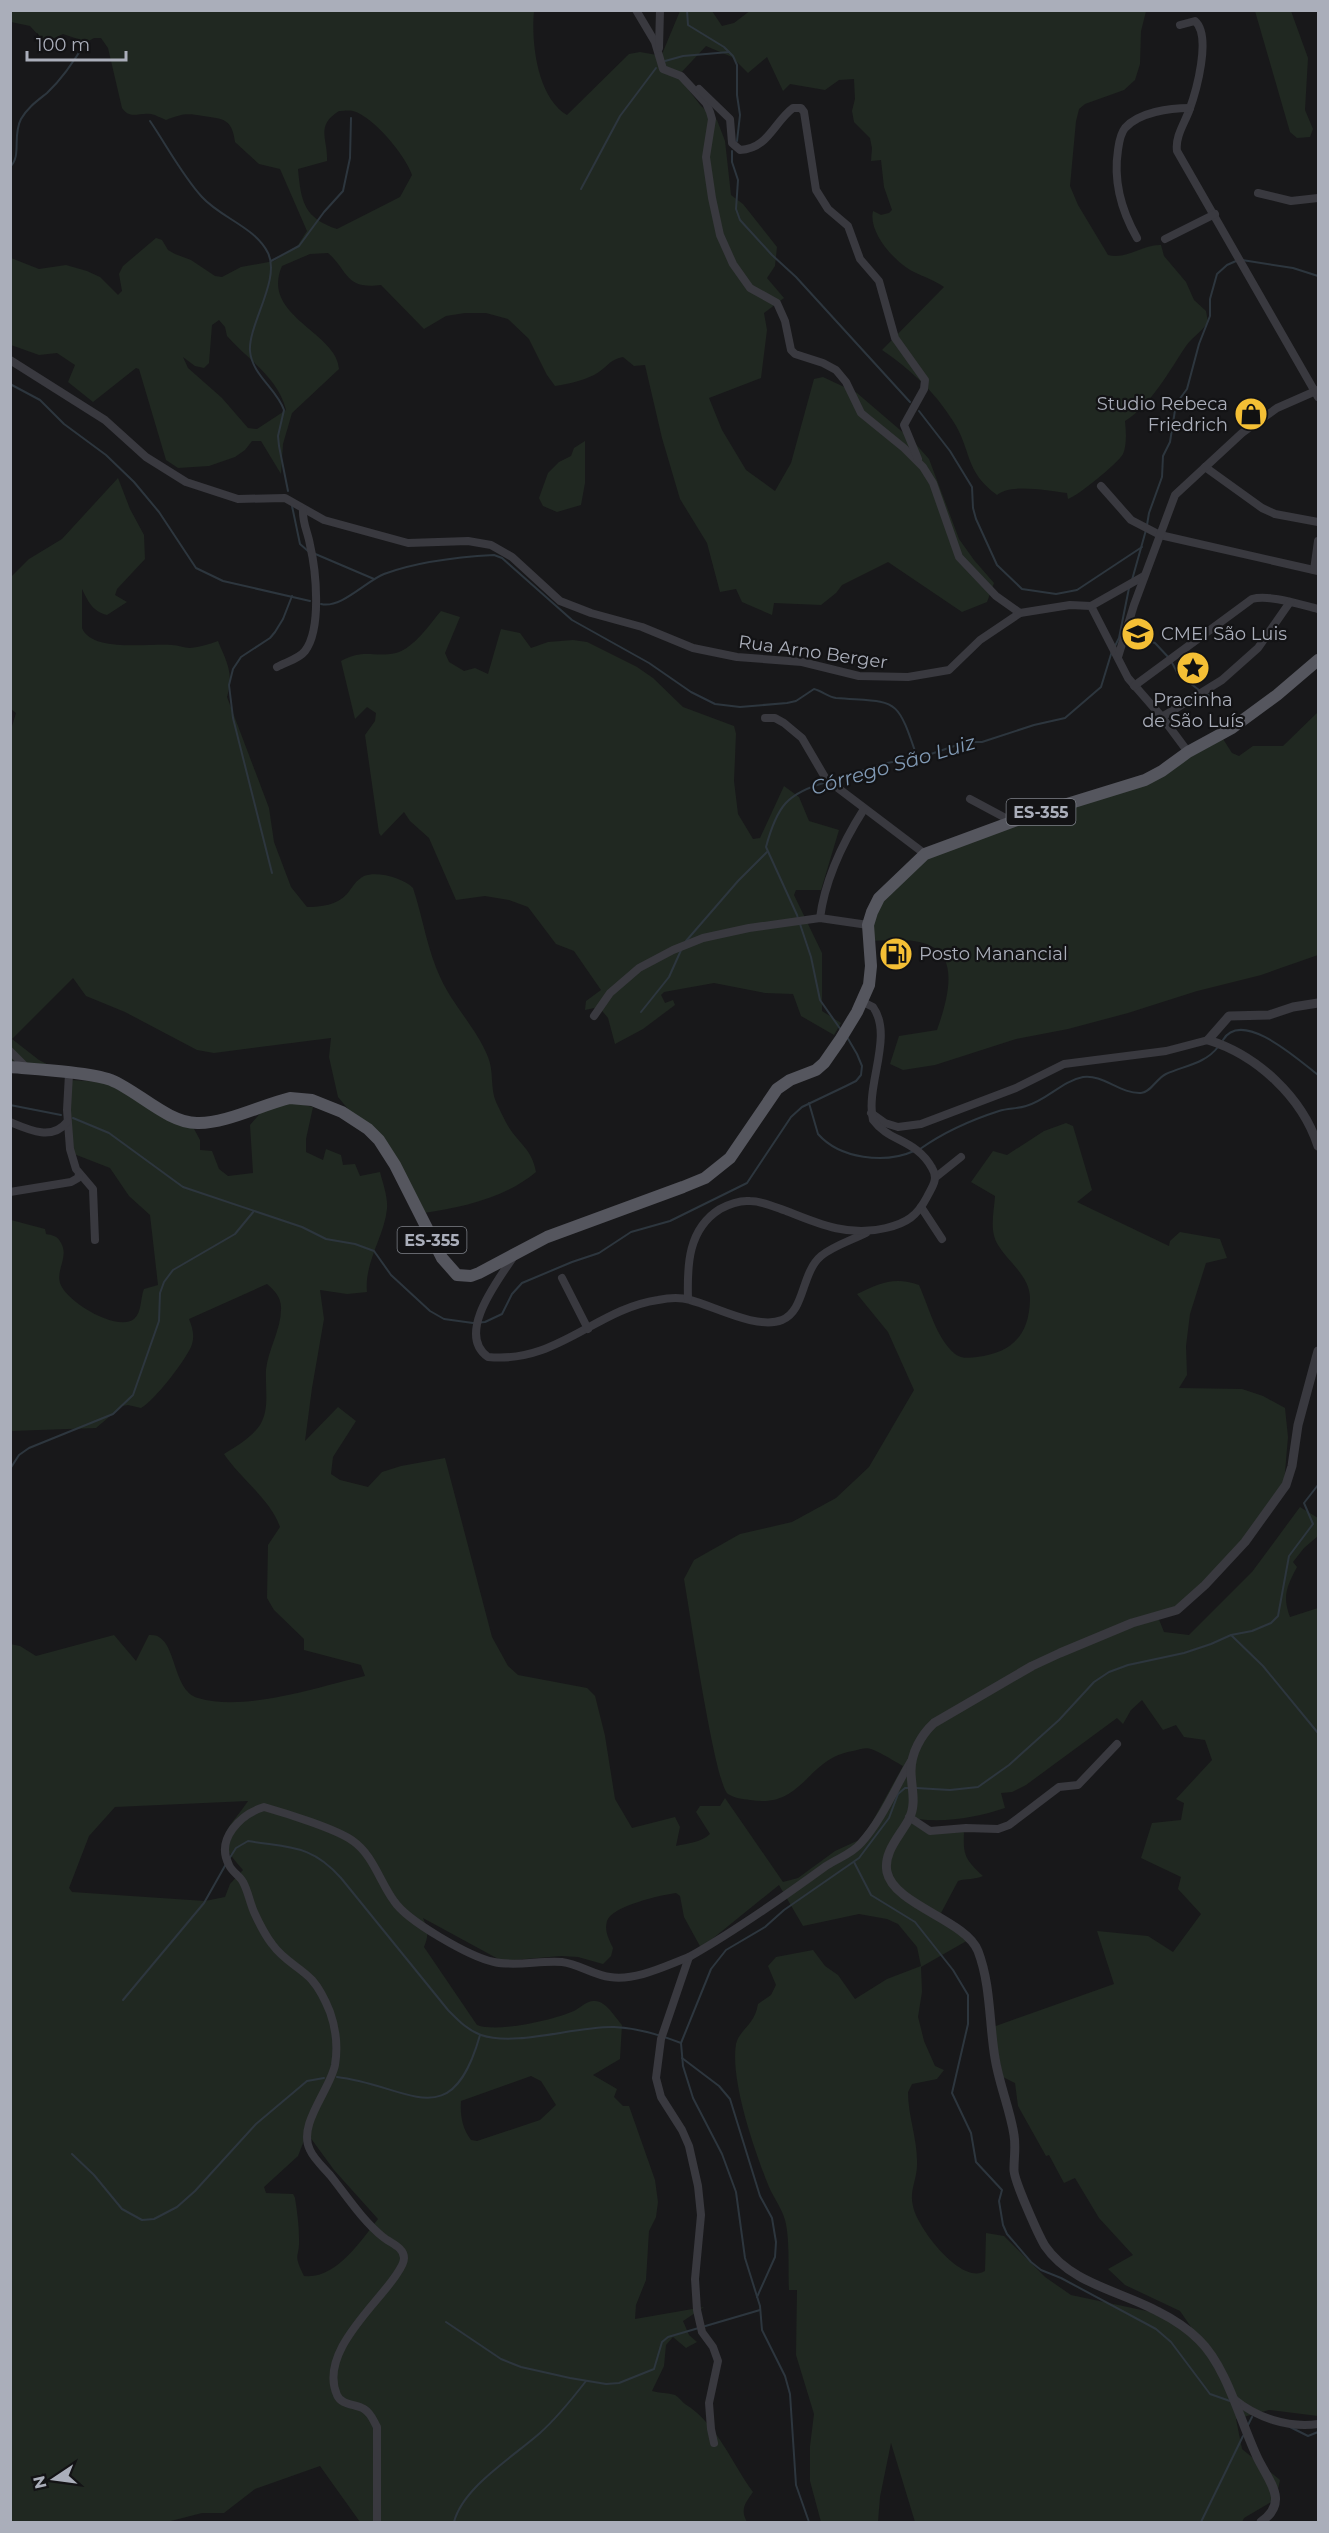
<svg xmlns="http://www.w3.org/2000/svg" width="1329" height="2533" font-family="Montserrat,sans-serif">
<rect width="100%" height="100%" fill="#18181a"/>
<!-- green -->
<g fill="#202821" fill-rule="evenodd">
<path d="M751,10L1146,11L1141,31L1140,64L1135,80L1124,90L1085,104L1079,109L1076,121L1070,186L1078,205L1108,255C1127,260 1143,244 1161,245L1164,256L1186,282L1194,300L1206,311L1208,322C1202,332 1193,336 1186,346C1169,371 1152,404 1125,421C1126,431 1127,445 1123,454C1118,463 1078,496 1068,499L1067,493C1049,491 1010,483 997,495C964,471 972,450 953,421C935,392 910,369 882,350L944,287C934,280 924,277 914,272C894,262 868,232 873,211L881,215L889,213L892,210L884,187L881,160L871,161L872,148L870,138L854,122L852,111L855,99L854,79L839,80L825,90L790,84L783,91L767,57L748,73L732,57L706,46L678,76L701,106L717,120L725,141L731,195L743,204L777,247L775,266L767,278L784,298L764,313L767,330L761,378L709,398L722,430L746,470L775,491L791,463L814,379L823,377L857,393L913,441L929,459L959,539L974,560L994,583L987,602L962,612L888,562L842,585L836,593L821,605L774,603L772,615L742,602L736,589L720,592L707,543L680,499L662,438L645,365L634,366L623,357C609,359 605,370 594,375C582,381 568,384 555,386L547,375L529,339L508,319L486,313H465L446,316L424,329L381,285C345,290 348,270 328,253L310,254L282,266C260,316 337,332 339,369L292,413L283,444L281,474L261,441H252L245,450L235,457L209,466L178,468L166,460L139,369L136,368L93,402L68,382L75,365L57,353L39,355L11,345V258L39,269L66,265L87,271L100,277L118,295L122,291L119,274L123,266L156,238L162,240L168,250L175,254L191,260L215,276L222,277L241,267L274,261L298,245L307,231L280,169L259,164L235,142C232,118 223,119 203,116C186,113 182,114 166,120C161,118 156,115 151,114C139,112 130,120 122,108L108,48L101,38H94L87,42L63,34L48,41L41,38L30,26L11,22L10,11H534C531,42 537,97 567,115L629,54L640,52L657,55L660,59L680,11H712L722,26L734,23ZM339,111C343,111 349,110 353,111C373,116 406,156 412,175L400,197L337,229C304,218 301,202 298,169L327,161C328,139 315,126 339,111ZM219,320L225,327L227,336C248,360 278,377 286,410L257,429L248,428L222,398L188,368L183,357L195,366L204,368L209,363L212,325Z"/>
<path d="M1255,11H1291L1308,58L1305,110L1313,129L1310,137L1297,138L1290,132Z"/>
<path d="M585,441V483L581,505L557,512L543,506L539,498L548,473L559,462L571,456L574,448Z"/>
<path d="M118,478L130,509L144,535L145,559L117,589L115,595L127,602L107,615C92,611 88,601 82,589V628C92,653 150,643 172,645C178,645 184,648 190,648C200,647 210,644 218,641C227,663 234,673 227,697L269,808L274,842L291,887L307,907C321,907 337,905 347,894C352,888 356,880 364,876C378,871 403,878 413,888C423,918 427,950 441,979C454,1007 477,1029 488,1057C494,1071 490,1088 496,1102C500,1110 504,1119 508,1126C519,1144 532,1149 536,1172C505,1198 463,1207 424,1213L407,1180L338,1097L329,1057L331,1038L214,1053L197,1050L125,1012L86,996L73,978L12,1039L39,1060L58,1070L11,1064L10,733L16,713L11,709V577L29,559L62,539Z"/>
<path d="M441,611L460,617L445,653L449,662L464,671L475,668L488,674L501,629L520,633L531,648L548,642L573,640L587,642L637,667L653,678L683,707L734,726L736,734L734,781L738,814L753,839L760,838L784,786L799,797L809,821L839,830L821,890H796L794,895L822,953V1011L841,1023L834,1035L801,1016L793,994L765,993L714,983L664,992L661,995L665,1003L673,1000L675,1005L643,1029L615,1044L608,1018L599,1007L585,1010L586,1001L601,990L574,951L556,944L528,907L509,900L485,896L456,900L429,838L410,821L404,812L381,836L379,833L365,735L375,721L376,713L367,707L355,719L341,661C365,648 373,658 396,653C413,649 430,624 441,611Z"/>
<path d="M1318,712V955L1261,975L1197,991L1128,1013L1068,1029L1016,1039L935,1065L903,1070L890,1064L899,1036L937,1030C945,1007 961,960 931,946C913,937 886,941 867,941L872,913L929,857L1160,774L1223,739L1232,753L1239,756L1253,746H1283Z"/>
<path d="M71,1080L103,1082L193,1127L200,1140V1150L212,1151L219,1169L228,1176L253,1173L250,1125L263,1110L291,1102L313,1107L306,1139V1152L323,1160L326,1149L341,1155L343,1165L355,1164L360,1176L380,1172C383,1184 388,1197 387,1209C384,1237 364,1263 367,1292L347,1294L320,1290L324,1319L312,1388L305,1441L338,1407L356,1421L333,1457L331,1474L340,1480L368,1487L382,1472L401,1466L445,1458L492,1637L508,1666L518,1675L587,1688L595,1696L605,1736L615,1799L632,1828L675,1817L680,1827L676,1846C688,1843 700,1843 710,1834L696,1812L700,1806H720L725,1798L783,1882L798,1878L835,1851L859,1840L871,1824L903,1766C896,1762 878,1751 871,1749C866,1747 858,1750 853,1751C806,1758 804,1809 750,1800C743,1799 734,1798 728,1794C715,1785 689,1607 684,1579L694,1560L740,1534L792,1522L836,1498L869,1467L914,1390L888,1332L857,1294C879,1283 895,1276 919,1285C929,1307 936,1338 955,1354C961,1359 970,1358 977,1357C1011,1353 1029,1336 1030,1300C1031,1277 1009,1263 998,1245C989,1231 994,1212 995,1196L971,1182L993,1151L1007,1155L1044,1131L1066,1123L1073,1126L1092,1190L1077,1202L1169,1246L1170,1241L1180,1232L1220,1239L1227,1258L1206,1263L1190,1314L1186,1346L1187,1375L1179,1388L1242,1389L1263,1396L1285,1408L1288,1437L1284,1484L1207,1587L1158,1617L1164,1632L1189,1635L1252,1572L1300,1507L1318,1518V1536L1304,1548L1293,1562L1297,1567C1287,1586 1282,1596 1290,1617L1318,1608V2416L1269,2410L1236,2419L1242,2449L1280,2480L1276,2499L1244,2518L1242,2522H915L891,2443L880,2497L878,2522H821L810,2481V2446L814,2414L796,2355L797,2290H789C788,2270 790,2238 785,2220C782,2209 774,2198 769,2187C755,2152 730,2081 736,2044C739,2030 755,2025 758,2004L771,1995L776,1985L768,1966L776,1957L813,1950L825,1966L838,1975L855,1999L887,1979L921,1966L917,1947L898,1924L887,1919L859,1914L803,1926L779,1885L701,1948L684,1917L680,1896L676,1893C661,1895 612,1906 607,1921C604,1931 609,1939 613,1948L611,1956L603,1964L578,1957L561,1956L502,1961L423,1918C428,1930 429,1935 424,1947L477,2025C498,2033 553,2020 574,2011C580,2008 587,2000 595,2001C606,2001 615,2017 622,2025L620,2059L593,2075L617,2089L614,2097L623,2106H629L655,2180L658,2202L656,2217L649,2231L646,2280L636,2305L635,2319L704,2307L683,2321L689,2335L697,2342L686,2348L673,2337L666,2345L664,2366L652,2391C659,2393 668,2393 675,2395C679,2397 682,2402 685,2404C718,2425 731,2462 753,2492C745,2503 740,2510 747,2522H360L320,2466L255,2489L224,2513H202L167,2522H11L10,1644L20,1646L36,1656L114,1635L136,1661L149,1635C178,1632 170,1690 198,1698C246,1712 317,1687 365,1676L361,1665L304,1650V1639L274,1610L267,1598L268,1545L280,1527C271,1500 240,1478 224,1454C237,1446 251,1438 260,1425C270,1409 265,1388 266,1370C268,1349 282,1328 281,1307C281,1297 274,1290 267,1284L189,1319C193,1329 195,1337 191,1347C184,1362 155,1400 141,1408L128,1405L122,1406L96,1428L11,1431V1220L45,1229L46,1234C52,1235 58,1236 61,1243C69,1257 56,1269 60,1283C66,1302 117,1332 134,1319C142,1312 140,1299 144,1289L158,1285L150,1215L129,1196L110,1168L74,1154L69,1122ZM1142,1700L1163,1730L1176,1725L1184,1737L1205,1740L1212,1760L1176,1799L1184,1803L1181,1820L1152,1823L1141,1858L1181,1877L1178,1889L1201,1914L1173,1952L1148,1936L1097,1931L1114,1984L993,2027L1003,2077L1015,2083L1018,2106L1046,2156L1049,2155L1064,2183L1075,2178L1099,2218L1133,2255L1108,2269L1125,2285L1180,2311L1191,2327L1170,2316L1071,2295L1045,2277L1004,2236L986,2233L985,2271C962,2286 917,2228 913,2206C909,2192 917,2179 917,2165C918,2140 908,2117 908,2092L912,2084L937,2079L944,2070L935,2066L924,2041L918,2017L922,1992L921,1967L970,1939L941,1913L958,1881C967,1878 974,1880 983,1876C965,1859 963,1856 964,1831C943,1834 934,1834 918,1819C946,1823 978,1817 1005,1808L1001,1793L1012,1792L1026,1785L1117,1718L1123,1724L1131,1710ZM248,1801C226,1834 211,1834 243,1870L230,1884L225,1897L205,1901L72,1892L69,1888L89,1836L115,1807ZM531,2076L541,2081L556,2105L540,2120L477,2141L471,2140C462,2128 460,2115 461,2101ZM307,2133L334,2170L378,2219C361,2241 335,2280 304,2276C292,2252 300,2259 299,2238C299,2225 297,2211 295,2198L293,2194L266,2193L264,2187L298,2156Z"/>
</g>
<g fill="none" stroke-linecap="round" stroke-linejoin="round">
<!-- stream -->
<g stroke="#2d363e" stroke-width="2">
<path d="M687,10L688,25L724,47L733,56L737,65V95L740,115L737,141"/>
<path d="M665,61L683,56L729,52"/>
<path d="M150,121C167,146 182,175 202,197C221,218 255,227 268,253C281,279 248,325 250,351C252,375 277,389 284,410L278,436L279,446L288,491"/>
<path d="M732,151V162L738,180L736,209L740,220L772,255L796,277L910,402"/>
<path d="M10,167C22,156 12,136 21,119C27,108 37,101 47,93C63,78 75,60 86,41"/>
<path d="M581,189L620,116L656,68"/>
<path d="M1242,260L1293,268L1318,276"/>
<path d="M271,261L299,246L324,212L343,191L350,158L351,118"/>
<path d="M10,384L40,400L64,424L106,455L134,482L159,512L196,568L223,581L310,601"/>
<path d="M919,411L950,451L972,487L973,508L976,519L997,565L1022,589L1056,594L1077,590L1142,547"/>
<path d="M292,506L300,544L308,551"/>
<path d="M1147,525L1149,513L1162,477L1163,456L1170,442L1176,404L1187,389L1199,344L1210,316V299L1217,274L1227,265L1236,261"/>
<path d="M313,553L374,579"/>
<path d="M1132,580L1146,530"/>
<path d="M321,604C341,609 366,581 384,574C419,561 457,557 494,555L502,558L572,620L649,663L691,692L715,704L740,707L787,703L796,701L814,689C822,691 828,697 836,698C898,703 896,695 917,757"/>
<path d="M1129,634L1155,643L1170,659L1178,674L1199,690"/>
<path d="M1115,646L1119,638L1129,588"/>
<path d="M1204,693L1231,705"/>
<path d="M833,780L887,763L925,756L966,742H982L1034,725L1065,718L1101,687L1112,651"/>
<path d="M827,782C787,793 777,806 766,847L797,915L811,957L820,1000L841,1030"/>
<path d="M272,873L233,718L229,685L233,669L241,657L270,638L275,632L283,619L292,596"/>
<path d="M686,941L738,881L767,852"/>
<path d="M641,1012L669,977L682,948"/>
<path d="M1223,1040C1242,1008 1300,1061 1318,1075"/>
<path d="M809,1103L818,1134C840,1159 885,1164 914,1151"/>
<path d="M10,1105L61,1115"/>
<path d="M73,1118L109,1133L183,1187L302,1227L326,1239L355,1244L374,1251L391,1275L430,1311L444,1319L473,1323L485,1322L502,1314L512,1294L522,1283L572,1262L599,1253L631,1232L670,1221L747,1183L791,1117L802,1107L846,1086L856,1081L861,1075L862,1066L857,1054L847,1037"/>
<path d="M920,1149C944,1132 971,1120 999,1111C1008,1108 1017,1109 1026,1106C1046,1101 1062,1081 1083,1077C1103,1074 1120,1094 1141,1093C1150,1093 1157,1078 1166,1074C1183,1066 1205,1064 1218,1047"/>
<path d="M10,1469L19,1455L29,1448L113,1414L133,1395L159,1321L160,1293L164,1282L173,1270L235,1234L254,1211"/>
<path d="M1231,1635L1263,1666L1318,1733"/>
<path d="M916,1788L950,1790L978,1787L1009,1765L1059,1720L1094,1682L1109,1672L1128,1665L1184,1653L1211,1644L1231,1635L1252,1631L1271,1623L1278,1616L1289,1556L1313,1524L1304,1503L1318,1485"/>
<path d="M229,1859L236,1848L248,1841C289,1848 311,1844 341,1878L448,2010C458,2020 467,2030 481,2035C516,2047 575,2026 614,2027C638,2028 658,2034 681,2043"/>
<path d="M854,1862L871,1895L915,1922L953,1970L968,1995V2024L952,2093L971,2133L976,2162L1002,2190L999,2201L1003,2225L1007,2234L1031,2262L1041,2270L1061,2278L1156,2329L1171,2342L1210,2394L1230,2401"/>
<path d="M123,2000L204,1903L226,1864"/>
<path d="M682,2058L719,2086L730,2099L760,2196L772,2218L776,2242L775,2257L757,2297"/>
<path d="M337,2077C408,2085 451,2138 480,2035"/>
<path d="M72,2154L94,2175L122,2209L142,2220L154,2219L177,2207L195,2191L256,2124L307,2081L324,2078"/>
<path d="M446,2322L501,2359L521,2367L570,2378L606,2384L619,2383L654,2369L662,2342L668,2337L760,2310"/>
<path d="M1248,2425L1252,2417"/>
<path d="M1290,2427L1308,2436L1318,2432"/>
<path d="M454,2522C463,2487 513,2457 540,2433C557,2418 572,2399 586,2381"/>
<path d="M809,2522L796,2485L790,2394L785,2376L762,2330L760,2306L745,2258L736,2192L722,2154L693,2098L683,2066L681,2043L711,1969L726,1950L765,1927L784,1910L859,1858L889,1818L898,1794L905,1788H911"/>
<path d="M1201,2522L1243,2436"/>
</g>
<!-- minor -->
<g stroke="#39393f" stroke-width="8">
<path d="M636,10L655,42L663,69L681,76L706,103L710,112L712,119L706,157L712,198L720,235L733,264L750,288L777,303L785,321L791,350L795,354L823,363L836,370L846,382L861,413L904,448L923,467L933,483L959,557L996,596L1020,613"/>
<path d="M1180,25L1195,21C1212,36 1196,92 1189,111C1184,124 1175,137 1177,151L1318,397"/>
<path d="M659,48L660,10"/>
<path d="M699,89L730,119L732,143L740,150C768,149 774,122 793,108H801L804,112L816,190L828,209L848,226L860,259L879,281L895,338L925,380L924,389L904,425L918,459"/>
<path d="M1258,193L1291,201L1318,198"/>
<path d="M1137,238C1121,210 1113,182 1118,150C1119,143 1120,134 1125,128C1139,112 1170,108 1190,108"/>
<path d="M1165,239L1215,214"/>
<path d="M10,360L105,420L146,457L186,482L238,499L285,498L324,520L408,543L468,541L491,545L512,557L560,601L591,613L642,627L693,648L737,657L802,662L859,676L908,677L949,670L980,640L1020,613L1070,605L1091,606L1128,678L1162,717L1188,752"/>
<path d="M1205,467L1262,508L1275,514L1318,522"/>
<path d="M1101,486L1131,520L1160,535L1318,571"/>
<path d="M1314,570L1318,541"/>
<path d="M1091,606L1144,576"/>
<path d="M1118,657L1134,605L1175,495L1242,433L1277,408L1318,390"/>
<path d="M277,667C286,662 299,659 305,651C322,629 316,570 310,545C308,532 302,523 303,509"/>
<path d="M1134,686L1252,599C1269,594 1301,605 1318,609"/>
<path d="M1162,717L1222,680L1258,648L1290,602"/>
<path d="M765,718H775L784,723L802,738L826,779L925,854"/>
<path d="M970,799L1013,822"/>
<path d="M820,918C825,879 843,842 864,809"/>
<path d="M594,1016L610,993L639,968L673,950L703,938L749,928L820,918L868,925"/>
<path d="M10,1051L27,1068"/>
<path d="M69,1074L67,1110L70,1149L76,1169L93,1189L95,1240"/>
<path d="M871,1113L885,1123L898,1127L921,1124L1016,1088L1064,1064L1166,1051L1208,1040"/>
<path d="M10,1122C29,1130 52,1141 67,1122"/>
<path d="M936,1177L961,1157"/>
<path d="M10,1192L71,1182L78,1178L79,1174"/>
<path d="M921,1207L942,1239"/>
<path d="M514,1256C499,1279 455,1334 488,1357C557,1364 596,1309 658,1300C668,1298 680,1297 690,1300C714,1306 757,1330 782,1320C805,1311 801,1273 821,1256C833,1246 852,1240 866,1233"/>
<path d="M562,1278L588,1329"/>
<path d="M688,1299C687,1265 688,1229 720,1209C729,1204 738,1200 750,1201C763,1201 777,1208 789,1212C821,1225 851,1237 886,1228C907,1223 917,1216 927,1197C932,1187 939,1179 932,1168C916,1139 889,1142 873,1120C865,1086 894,1036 873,1007L863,1002"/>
<path d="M909,1817L930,1831L966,1828L998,1829L1009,1825L1059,1787L1078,1785L1117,1744"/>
<path d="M1234,2399C1257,2418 1288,2428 1318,2424"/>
<path d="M714,2443L711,2429L709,2403L718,2361L713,2347L702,2332L697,2310L695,2279L701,2215L698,2186L689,2146L682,2130L661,2097L656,2078L661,2039L689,1957C737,1930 782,1898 826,1866C838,1858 852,1854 861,1843C882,1820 895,1788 911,1761"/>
<path d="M377,2522V2427C373,2420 371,2413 364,2409C355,2404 341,2405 337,2395C319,2354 373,2308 394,2278C398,2272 404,2265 404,2258C404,2247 390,2243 383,2237C362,2220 346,2195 330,2175C323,2167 314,2159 310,2150C297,2125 330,2090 335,2065C338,2047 336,2029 330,2012C326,2002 319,1988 312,1980C300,1967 284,1961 272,1944C265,1935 259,1923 254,1912C250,1903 248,1891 243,1882C240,1876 232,1872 229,1865C215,1839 241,1814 264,1807C285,1813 337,1829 353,1841C373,1855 380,1882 394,1901C407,1921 470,1957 494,1962C516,1967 540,1960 562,1962C579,1964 593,1975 610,1977C636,1981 665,1966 689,1957"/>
</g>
<!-- tertiary -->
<g stroke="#39393f" stroke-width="9">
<path d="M1318,1003L1293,1007L1269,1015L1229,1016L1208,1040C1257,1055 1302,1097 1318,1146"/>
<path d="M1261,2522C1289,2502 1270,2483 1258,2459C1241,2424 1227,2367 1199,2340C1188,2329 1173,2319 1159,2312C1121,2291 1071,2284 1045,2246C1039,2236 1013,2179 1014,2169C1014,2157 1016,2147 1014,2135C1010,2109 999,2084 995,2058C989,2023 991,1985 978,1951C966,1920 894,1905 887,1872C883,1852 900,1836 909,1819C917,1803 911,1787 911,1771C911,1753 921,1735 934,1723L1032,1666L1060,1653L1132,1623L1177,1610L1205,1585L1245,1542L1286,1485L1292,1466L1298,1425L1318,1351"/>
</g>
<!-- primary -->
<path stroke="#55565e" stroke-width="12" d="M10,1067C35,1069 90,1072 111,1080C138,1091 168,1123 197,1123C225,1124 261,1105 290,1098L312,1100L342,1112L368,1129L379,1140L395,1165L442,1258L457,1275L471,1276L479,1273L547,1237L683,1187L705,1178L730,1158L777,1089L790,1080L816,1070L824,1063L840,1040L857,1012L869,985L871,966L868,925L872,912L879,898L925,854L1025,817L1145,780L1162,771L1188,752L1232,728L1277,695L1318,660"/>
</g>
<!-- icons -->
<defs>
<symbol id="shop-disc" viewBox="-11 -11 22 22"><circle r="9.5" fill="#f4bf35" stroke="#131315"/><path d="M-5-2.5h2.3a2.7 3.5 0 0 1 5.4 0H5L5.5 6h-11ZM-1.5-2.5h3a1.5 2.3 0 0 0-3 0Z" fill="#111"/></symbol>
<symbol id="school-disc" viewBox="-11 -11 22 22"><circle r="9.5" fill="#f4bf35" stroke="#131315"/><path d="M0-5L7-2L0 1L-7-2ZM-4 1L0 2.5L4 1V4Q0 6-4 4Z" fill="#111"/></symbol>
<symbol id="sight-disc" viewBox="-11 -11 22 22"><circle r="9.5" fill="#f4bf35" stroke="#131315"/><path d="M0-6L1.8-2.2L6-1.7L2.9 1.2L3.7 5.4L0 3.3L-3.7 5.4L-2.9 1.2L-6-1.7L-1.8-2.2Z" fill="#111"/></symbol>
<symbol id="fuel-disc" viewBox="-11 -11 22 22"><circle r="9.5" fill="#f4bf35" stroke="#131315"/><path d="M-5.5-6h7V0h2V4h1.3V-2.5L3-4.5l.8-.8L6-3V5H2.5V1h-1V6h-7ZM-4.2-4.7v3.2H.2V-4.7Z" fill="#111"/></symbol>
</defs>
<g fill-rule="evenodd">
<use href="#shop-disc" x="1232" y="395" width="38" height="38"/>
<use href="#school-disc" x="1119" y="615" width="38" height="38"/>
<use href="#sight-disc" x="1174" y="649" width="38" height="38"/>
<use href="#fuel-disc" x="877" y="935" width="38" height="38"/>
</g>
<g text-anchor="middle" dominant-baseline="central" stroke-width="4.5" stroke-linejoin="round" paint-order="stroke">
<!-- shield labels -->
<g fill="#131315" stroke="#7d8088" stroke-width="1.5">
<rect x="1006.5" y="799" width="69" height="26" rx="4.5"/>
<rect x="397.5" y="1227" width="69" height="26" rx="4.5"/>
</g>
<g font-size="16" font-weight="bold" fill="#aaaeba">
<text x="1041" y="812">ES-355</text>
<text x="432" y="1240">ES-355</text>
</g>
<!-- poi labels -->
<g font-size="18" fill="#aaaeba" stroke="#131315" text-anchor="start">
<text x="1228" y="404" text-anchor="end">Studio Rebeca<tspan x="1228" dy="21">Friedrich</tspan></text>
<text x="1161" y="634">CMEI São Luis</text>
<text x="1193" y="700" text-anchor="middle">Pracinha<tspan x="1193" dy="21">de São Luís</tspan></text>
<text x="919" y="954">Posto Manancial</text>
</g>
<!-- street labels -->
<g font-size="18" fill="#aaaeba" stroke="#131315">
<text transform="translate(813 652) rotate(8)">Rua Arno Berger</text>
</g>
<!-- water labels -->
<g font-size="20" font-style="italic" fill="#819ab5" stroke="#131315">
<text transform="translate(893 765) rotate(-16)">Córrego São Luiz</text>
</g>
</g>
<!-- border -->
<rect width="1329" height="2533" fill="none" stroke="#aaaeba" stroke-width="24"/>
<!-- north arrow -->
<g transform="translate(54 2479) rotate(257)" stroke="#131315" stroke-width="4.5" paint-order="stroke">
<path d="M0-4.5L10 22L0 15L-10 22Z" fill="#aaaeba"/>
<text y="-9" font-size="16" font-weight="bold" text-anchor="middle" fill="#aaaeba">N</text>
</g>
<!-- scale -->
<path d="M27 51v9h99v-9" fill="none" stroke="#aaaeba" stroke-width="3"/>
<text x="36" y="51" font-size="18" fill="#aaaeba" stroke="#131315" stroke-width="4.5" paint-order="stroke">100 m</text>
</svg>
